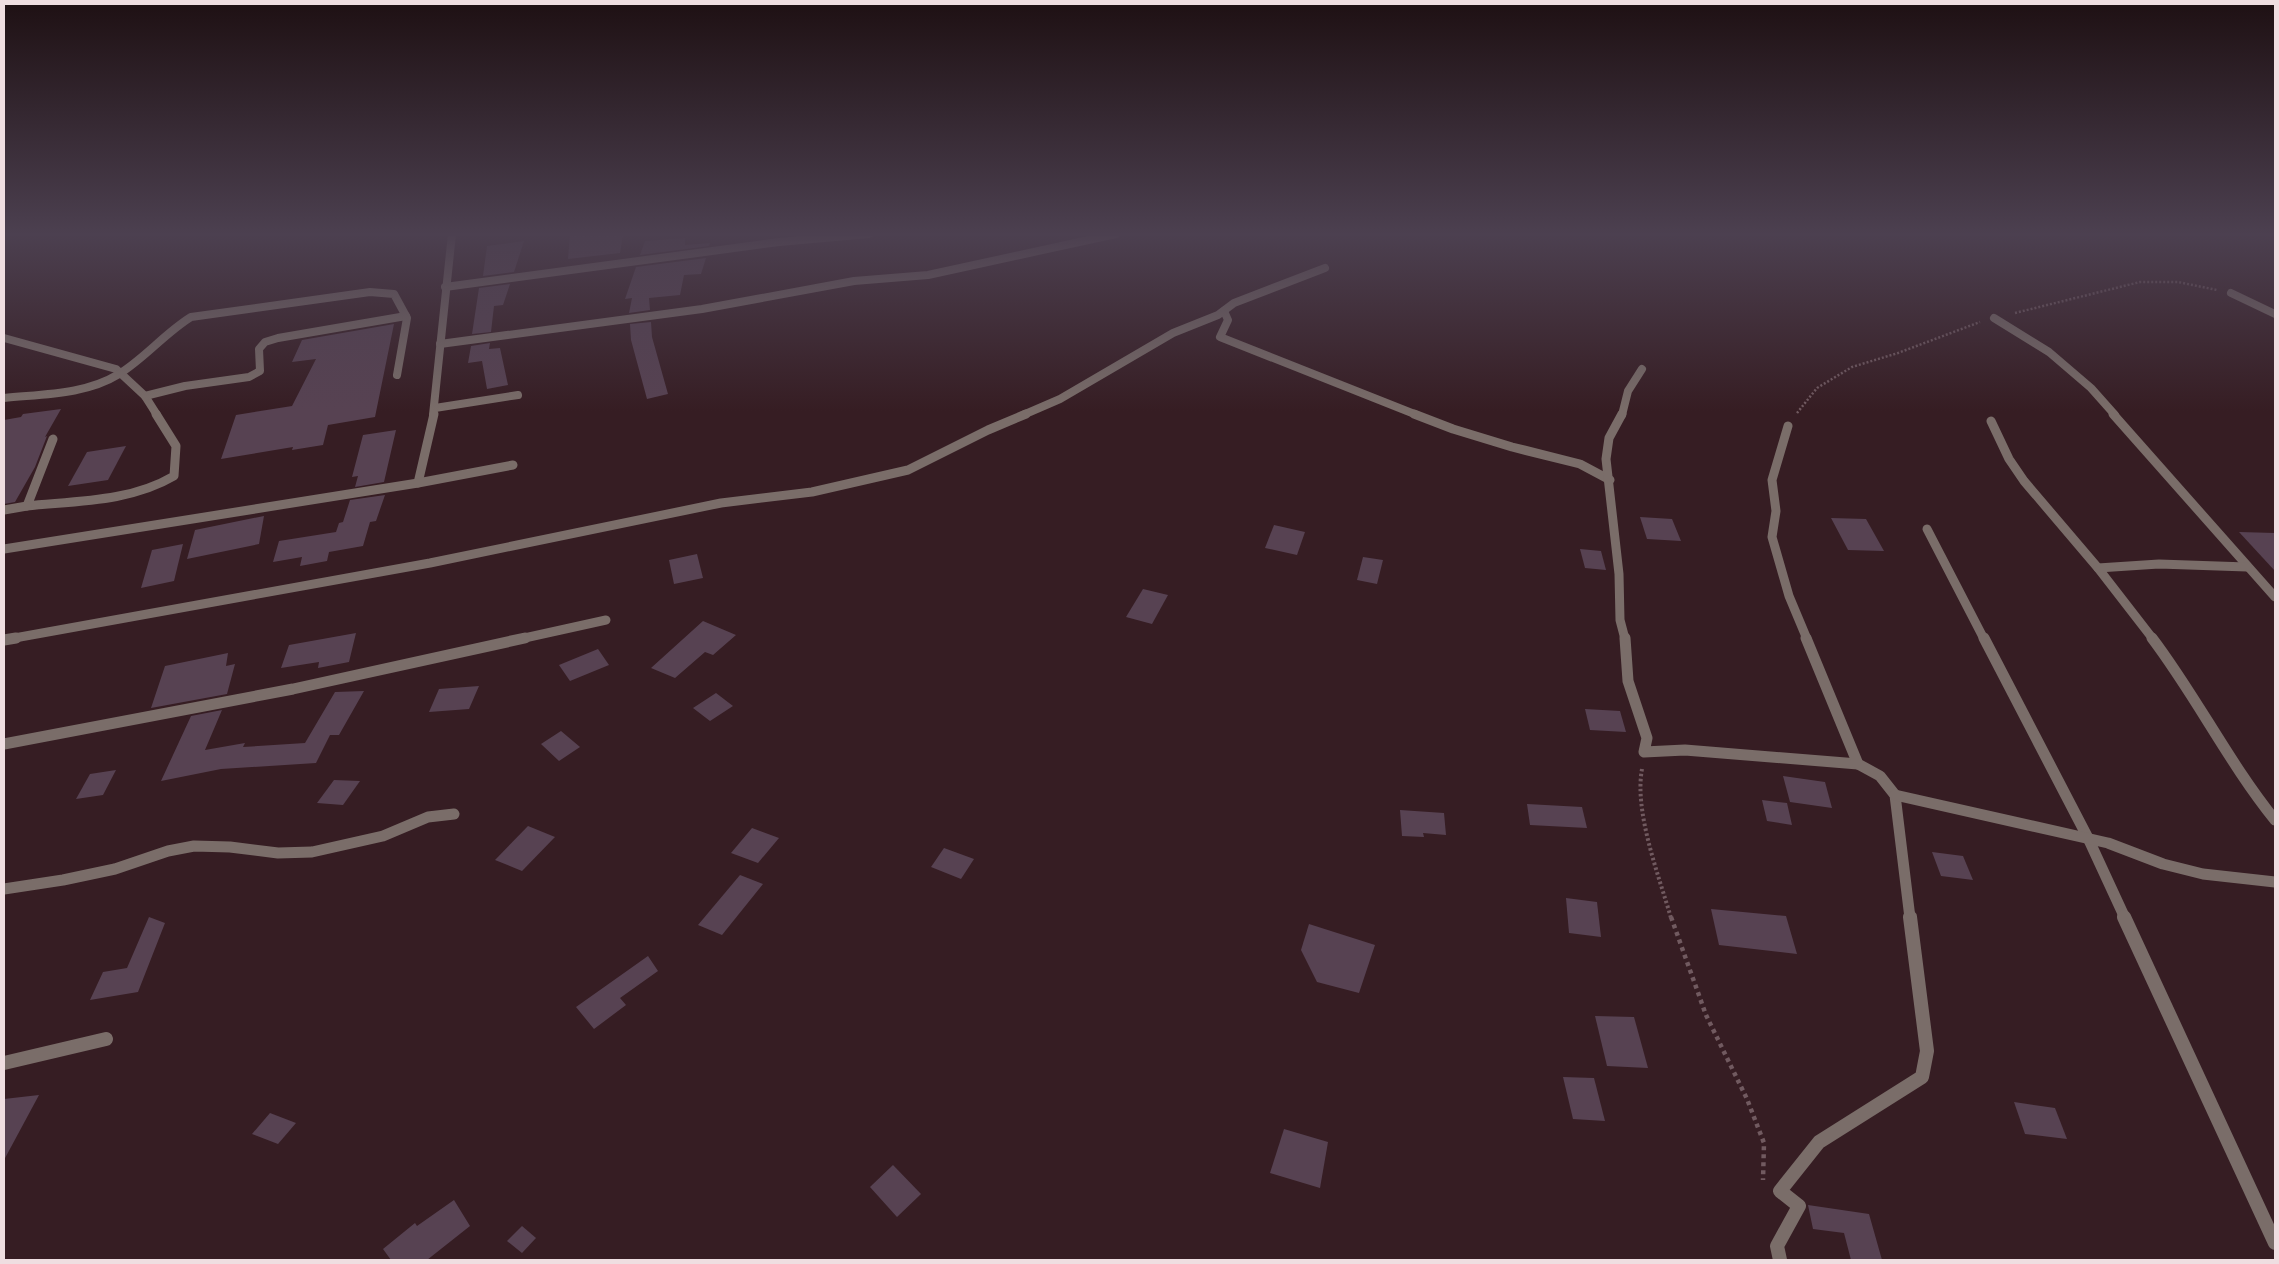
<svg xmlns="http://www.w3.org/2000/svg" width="2279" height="1264" font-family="'PT Sans Narrow',sans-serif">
<rect width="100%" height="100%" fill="#361d23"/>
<!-- building -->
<g fill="#574252">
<path d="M570,234H623L620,253L568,259Z"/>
<path d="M685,238V245L710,243L709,246L640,255L645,241Z"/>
<path d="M524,241L514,272L483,276L487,246Z"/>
<path d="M706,258L701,274L684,275L680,295L649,298L650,310L629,313L632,298L625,299L636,267Z"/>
<path d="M510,284L503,305L494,306L491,332L472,334L479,288Z"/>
<path d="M651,322L652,337L668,394L647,399L631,340L630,324Z"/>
<path d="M394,324L375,417L328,425L323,445L292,450L293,447L221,459L236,415L292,406L316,359L292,362L302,340Z"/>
<path d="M490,343L489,349L500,348L508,385L487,389L482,361L468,363L471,346Z"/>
<path d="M61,409L45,437L47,436L35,467L15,502L4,504V420L21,417L23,414Z"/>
<path d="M396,430L384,482L355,487L358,476L352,477L363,435Z"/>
<path d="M126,446L108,480L68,486L87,452Z"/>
<path d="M385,495L376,521L370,522L363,546L329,552L327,561L300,566L302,557L273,562L279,541L336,532L339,523L343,522L350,500Z"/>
<path d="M264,516L259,544L187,559L195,530Z"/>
<path d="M1640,517L1672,519L1681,541L1647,539Z"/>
<path d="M1831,518L1866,519L1884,551L1848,550Z"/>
<path d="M1274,525L1305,532L1297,555L1265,548Z"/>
<path d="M2239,532L2275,533V571Z"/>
<path d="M183,544L174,581L141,588L152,550Z"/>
<path d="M1580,549L1601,551L1606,570L1585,568Z"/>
<path d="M697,554L703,578L674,584L669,560Z"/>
<path d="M1363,557L1383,560L1377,584L1357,580Z"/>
<path d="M1143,589L1168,595L1152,624L1126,617Z"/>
<path d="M703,621L736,635L713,655L705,652L675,678L651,668Z"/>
<path d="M356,633L349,662L318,668L319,662L281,668L289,645Z"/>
<path d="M598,649L609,665L570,681L559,665Z"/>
<path d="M228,653L226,666L235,664L227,694L151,708L165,666Z"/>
<path d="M479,686L469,709L429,712L439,689Z"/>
<path d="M364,691L339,735H330L316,763L221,769L161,781L191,716L222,710L205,750L245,743L243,747L305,743L335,692Z"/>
<path d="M716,693L733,706L710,721L693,708Z"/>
<path d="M1585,709L1620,711L1626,732L1590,730Z"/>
<path d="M561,731L580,747L559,761L541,744Z"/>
<path d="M116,770L103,795L76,799L90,774Z"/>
<path d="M1783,776L1825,782L1832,808L1790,802Z"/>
<path d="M334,780L360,781L343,805L317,803Z"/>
<path d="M1762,800L1787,803L1792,825L1767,821Z"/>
<path d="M1527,804L1582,807L1587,828L1530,825Z"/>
<path d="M1400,810L1444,813L1446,835L1423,833L1424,837L1402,836Z"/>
<path d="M528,826L555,837L522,871L495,860Z"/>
<path d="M752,828L779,838L758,863L731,853Z"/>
<path d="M944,848L974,859L961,879L931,867Z"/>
<path d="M1932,852L1963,856L1973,880L1941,876Z"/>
<path d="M740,875L763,884L722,935L698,925Z"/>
<path d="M1566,898L1597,902L1601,937L1569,933Z"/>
<path d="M1711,909L1786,916L1797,954L1719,945Z"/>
<path d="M149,917L165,923L138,992L90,1000L103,972L127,968Z"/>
<path d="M1309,924L1375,945L1359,993L1317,982L1301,950Z"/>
<path d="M648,956L658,971L620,998L626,1005L594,1029L576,1007Z"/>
<path d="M1595,1016L1634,1017L1648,1068L1607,1066Z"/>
<path d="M1563,1077L1594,1078L1605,1121L1573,1119Z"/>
<path d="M39,1095L4,1160V1099Z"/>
<path d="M2014,1102L2055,1108L2067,1139L2025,1134Z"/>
<path d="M270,1113L296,1123L278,1144L252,1134Z"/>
<path d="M1284,1129L1328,1142L1320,1188L1270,1173Z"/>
<path d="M893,1165L921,1194L897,1217L870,1187Z"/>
<path d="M454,1200L470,1226L427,1260H391L383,1249L415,1223L417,1226Z"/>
<path d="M1808,1205L1869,1214L1882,1260H1851L1844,1233L1813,1229Z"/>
<path d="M522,1226L536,1238L522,1253L507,1241Z"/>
</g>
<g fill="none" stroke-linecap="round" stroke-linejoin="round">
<!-- path-far2 -->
<g stroke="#715a60" stroke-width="2.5" stroke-dasharray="2 2" stroke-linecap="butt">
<path d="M2015,313L2140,282H2178L2217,290"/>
<path d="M1797,413L1817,388L1852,367L1898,353L1980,322"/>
</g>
<!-- path-far1 -->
<path stroke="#715a60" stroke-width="4" stroke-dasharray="2.5 2.5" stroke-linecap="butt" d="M1642,769C1634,812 1659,876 1671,918"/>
<!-- path -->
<path stroke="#715a60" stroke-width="4.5" stroke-dasharray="4 4" stroke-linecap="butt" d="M1671,917L1706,1015L1747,1099L1764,1143L1763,1180"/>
<!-- minor-far3 -->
<g stroke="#7a6d69" stroke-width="8">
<path d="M445,287L779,242L869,234"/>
<path d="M2231,293L2275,314"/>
<path d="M1224,311L1228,320L1220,337L1417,415"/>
<path d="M1994,318L2049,352L2091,388L2115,415"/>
<path d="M4,338L116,369L145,396L157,415"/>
<path d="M440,344L702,309L854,281L928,275L1116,234"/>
<path d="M145,396L185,386L249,377L260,371L259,349L265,342L278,338L406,316"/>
<path d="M4,398C42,394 85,395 119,374C145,358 165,333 191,317L370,292L394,294L407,318L397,375"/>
<path d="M435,408L518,395"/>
<path d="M433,415L452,234"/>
<path d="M1023,415L1060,399L1173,333L1218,315L1234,303L1325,268"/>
<path d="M1622,415L1628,391L1642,369"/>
</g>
<!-- minor-far2 -->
<g stroke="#7a6d69" stroke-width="9">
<path d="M1414,414L1453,429L1512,447L1580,464L1610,480"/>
<path d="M1622,414L1609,438L1606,459L1619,574L1620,620L1625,639"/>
<path d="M2113,414L2275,597"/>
<path d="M1991,421L2009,459L2024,481L2098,568L2153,639"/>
<path d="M1788,426L1772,480L1776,511L1772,537L1789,596L1807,639"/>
<path d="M53,439L27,506C76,501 130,502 174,476L176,446L156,414"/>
<path d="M418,483L434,414"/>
<path d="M4,510L27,506"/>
<path d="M1927,529L1984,639"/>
<path d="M4,549L418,483L513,465"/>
<path d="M2098,568L2159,564L2247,567"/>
<path d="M9,639L430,563L721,503L812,492L908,470L988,430L1026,414"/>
<path d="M520,639L606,620"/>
</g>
<!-- minor-far1 -->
<g stroke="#7a6d69" stroke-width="11">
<path d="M1625,638L1628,681L1647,738L1644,752L1685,750L1858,764"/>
<path d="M1806,638L1858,764L1880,776L1895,795L1910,918"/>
<path d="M1984,638L2088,838L2125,918"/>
<path d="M2152,638C2196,696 2229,763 2275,820"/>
<path d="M4,640L16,638"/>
<path d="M4,744L293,689L525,638"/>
<path d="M1895,795L2108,843L2163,864L2203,874L2275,882"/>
<path d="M4,889L63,880L115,869L168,851L194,846L230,847L278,853L312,852L383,836L428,817L454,814"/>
</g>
<!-- minor -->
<g stroke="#7a6d69" stroke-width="14">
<path d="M2124,917L2275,1243"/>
<path d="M4,1063L106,1039"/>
<path d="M1780,1260L1777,1246L1799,1206L1780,1191L1819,1142L1922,1077L1927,1051L1910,917"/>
</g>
</g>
<!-- sky -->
<linearGradient id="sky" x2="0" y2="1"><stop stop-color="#1e1013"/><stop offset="0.57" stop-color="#4c4050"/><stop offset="1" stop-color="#4c4050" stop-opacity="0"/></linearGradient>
<rect width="2279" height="411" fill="url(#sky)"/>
<!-- border -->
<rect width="2279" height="1264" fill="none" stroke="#efdee1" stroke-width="10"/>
</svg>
